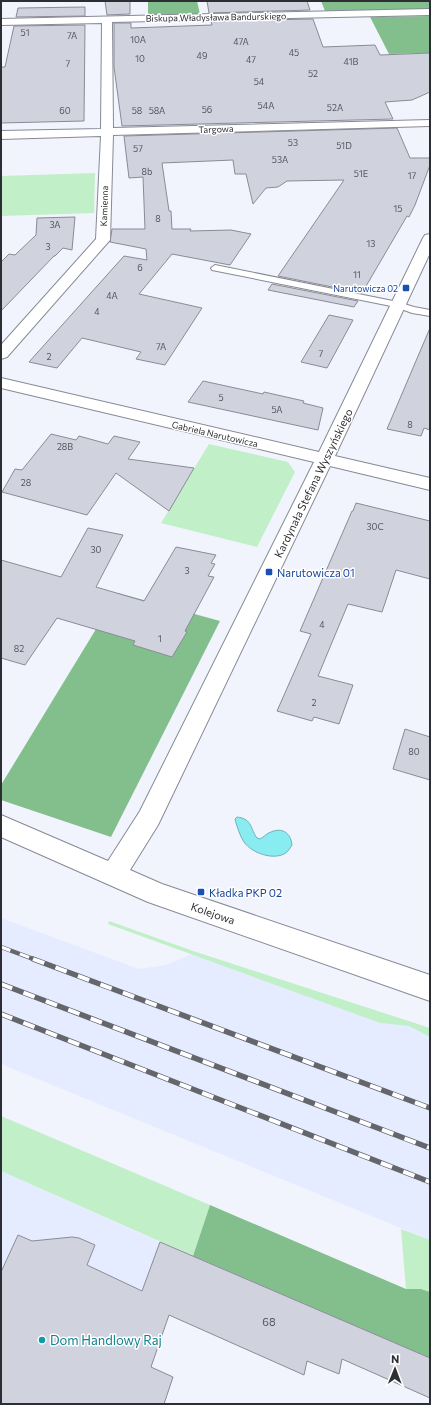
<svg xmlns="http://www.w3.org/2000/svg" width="431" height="1405" font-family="Commissioner,sans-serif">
<rect width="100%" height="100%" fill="#f1f4fd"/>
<!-- built -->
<g fill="#e6ecff">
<path d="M1,918L139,969L166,965L192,954L380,1023L409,1026L430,1037V1240L1,1064Z"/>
<path d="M1,1171L160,1242L103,1404H1Z"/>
</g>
<!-- green -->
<g fill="#c1efc8">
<path d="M95,173L94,213L1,216V176Z"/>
<path d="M209,444L288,462L295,472L257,547L161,523Z"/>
<path d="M109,921L193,951L430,1028V1037L409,1026L380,1023L108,924Z"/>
<path d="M1,1116L210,1205L193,1256L1,1171Z"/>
<path d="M401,1229L430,1240V1292L421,1289H406Z"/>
</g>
<!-- forest -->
<g fill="#82bf8d">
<path d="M148,1H197L200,14L148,15Z"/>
<path d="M321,1H430V9L325,11Z"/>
<path d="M430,16V53L389,54L370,17Z"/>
<path d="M118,593L220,621L111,837L1,800V785Z"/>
<path d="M210,1205L406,1289H421L430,1292V1358L193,1256Z"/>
</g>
<!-- water -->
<path fill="#88ecf1" stroke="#6db3b8" d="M237,817C253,819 250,829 257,838L260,839C264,837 267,833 271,832C282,827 291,833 292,845C290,848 288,852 284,854C272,860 252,853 244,842C240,836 237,827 235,819Z"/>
<!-- building -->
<g fill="#d0d2de" stroke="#8a8b96">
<path d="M105,1H130V14L107,15Z"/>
<path d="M207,1H307L310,10L209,13Z"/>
<path d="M85,7V16L16,17L18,8Z"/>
<path d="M313,19L323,47L375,45L380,55L430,53V92L412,100L385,102L393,119L122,126L114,67V23H131V28L212,25L211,21Z"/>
<path d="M85,25L84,121L1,123V67H5L14,26Z"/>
<path d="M397,128L410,158H430V165L415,205L409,217L407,216L362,293L278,276L344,180L287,181L278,187L266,188L253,204L246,174H235L233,160L162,163L169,211H171L172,229H191L190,231L231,230L251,234L230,265L172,254L139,294L202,308L165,365L136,359L141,352L82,338L57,368L29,362L124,256L147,260L146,249L110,242L112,229H145L143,177L129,178L124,136Z"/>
<path d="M75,217L72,250L63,248L55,256H54L1,311V262L9,254L15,255L36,235L37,218Z"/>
<path d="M272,284L358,301L354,307L268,290Z"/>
<path d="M329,315L353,320L327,368L301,362Z"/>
<path d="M430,328V430L424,428L421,436L387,429Z"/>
<path d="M203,381L263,394L264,392L304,401L303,403L323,408L318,430L188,402Z"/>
<path d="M51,434L76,440L79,436L108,444L114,436L140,442L128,459L194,468L169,511L116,473L87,515L2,492L15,469L22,470Z"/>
<path d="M356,503L430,521V579L396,570L382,612L348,604L318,676L353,685L339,724L314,717L312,721L277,711L311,634L300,631L352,511H353Z"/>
<path d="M88,528L123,535L96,587L144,601L176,547L216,555L211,563L215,564L208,576L214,577L185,631L187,632L172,657L133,645L135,641L57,618L25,665L1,658V560L61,577Z"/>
<path d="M405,729L430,737V780L393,769Z"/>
<path d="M18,1235L32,1241L72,1237L79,1238L95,1245L87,1265L142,1291L160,1242L430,1358V1398L342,1359L339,1374L307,1361L304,1375L169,1315L151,1367L173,1377L164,1404H1V1272Z"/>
</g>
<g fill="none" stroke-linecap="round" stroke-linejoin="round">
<defs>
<path id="lane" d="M215,265L398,302L414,307L430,310V316L412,313L396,307L212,270L211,268Z"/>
<g id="street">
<path d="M430,9V15L112,22L113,128L430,120V126L113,135L110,240L7,357L1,359V345L96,239L101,136L1,139V131L101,129L102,23L1,25V19Z"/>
<path d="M430,234V253L335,456L430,478V490L330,466L158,825L130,870L162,884L430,975V1001L148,902L1,837V815L108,861L140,811L314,462L1,388V378L319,452L423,238L425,235Z"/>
</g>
</defs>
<!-- lane casing -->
<use href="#lane" stroke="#878a95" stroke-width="2"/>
<!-- street casing -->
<use href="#street" stroke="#878a95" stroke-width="2"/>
<!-- lane -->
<use href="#lane" fill="#fff" fill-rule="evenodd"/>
<!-- street -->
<use href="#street" fill="#fff" fill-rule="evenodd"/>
<defs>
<path id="rail-far1" d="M1,947L36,960"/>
<g id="rail">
<path d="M33,959L430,1108"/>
<path d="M1,984L430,1148"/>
<path d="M1,1014L430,1182"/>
</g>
</defs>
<!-- rail-far1 casing -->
<use href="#rail-far1" stroke="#65666c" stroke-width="4.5"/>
<!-- rail casing -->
<use href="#rail" stroke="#65666c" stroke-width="5.5"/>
<!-- rail-far1 -->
<use href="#rail-far1" stroke="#fff" stroke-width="3" stroke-dasharray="10" stroke-linecap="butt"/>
<!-- rail -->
<use href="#rail" stroke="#fff" stroke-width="4" stroke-dasharray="12" stroke-linecap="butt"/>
</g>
<!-- markers -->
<g fill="#1a4fb4" stroke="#fff" stroke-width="1.5">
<rect x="402" y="284" width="8" height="8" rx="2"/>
<rect x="265" y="568" width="8" height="8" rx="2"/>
<rect x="197" y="888" width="8" height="8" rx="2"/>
</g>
<circle fill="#0f9aa8" stroke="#fff" stroke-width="1.5" cx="42" cy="1340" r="4"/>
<g text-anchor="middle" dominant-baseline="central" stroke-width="3" stroke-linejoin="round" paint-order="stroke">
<!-- far-street labels -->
<g font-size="9" fill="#2d2e33" stroke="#fff">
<text transform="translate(216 17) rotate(-1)">Biskupa Władysława Bandurskiego</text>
<text transform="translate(216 129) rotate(-2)">Targowa</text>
<text transform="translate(104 206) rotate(-88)">Kamienna</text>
<text transform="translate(215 434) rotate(13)">Gabriela Narutowicza</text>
</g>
<!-- number labels -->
<g font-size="9" fill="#56575e">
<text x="25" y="32">51</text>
<text x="72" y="35">7A</text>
<text x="138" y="39">10A</text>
<text x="241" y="41">47A</text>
<text x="294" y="52">45</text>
<text x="202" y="55">49</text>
<text x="140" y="58">10</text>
<text x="251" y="59">47</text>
<text x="351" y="61">41B</text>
<text x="68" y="63">7</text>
<text x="313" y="73">52</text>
<text x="259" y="81">54</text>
<text x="266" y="105">54A</text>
<text x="335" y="107">52A</text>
<text x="207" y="109">56</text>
<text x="65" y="110">60</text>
<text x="137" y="110">58</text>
<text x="157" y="110">58A</text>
<text x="293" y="142">53</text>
<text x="344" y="145">51D</text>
<text x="138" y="148">57</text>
<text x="280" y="159">53A</text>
<text x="147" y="171">8b</text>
<text x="361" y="173">51E</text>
<text x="412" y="175">17</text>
<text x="398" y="208">15</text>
<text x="158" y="218">8</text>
<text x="55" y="224">3A</text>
<text x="371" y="243">13</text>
<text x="48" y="246">3</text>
<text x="140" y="267">6</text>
<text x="357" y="274">11</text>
<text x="112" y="295">4A</text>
<text x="97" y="311">4</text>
<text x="161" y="346">7A</text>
<text x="321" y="353">7</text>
<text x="49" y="356">2</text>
<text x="221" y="397">5</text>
<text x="277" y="409">5A</text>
<text x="410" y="424">8</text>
<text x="65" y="446">28B</text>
<text x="26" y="482">28</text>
<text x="375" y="526">30C</text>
<text x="96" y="549">30</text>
<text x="187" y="570">3</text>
<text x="322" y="624">4</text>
<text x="160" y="638">1</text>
<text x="19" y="648">82</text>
<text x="314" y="702">2</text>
<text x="414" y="751">80</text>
</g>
<!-- far-transit labels -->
<g font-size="9" fill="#164399" stroke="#fff" text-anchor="end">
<text x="398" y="288">Narutowicza 02</text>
</g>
<!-- street labels -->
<g font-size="11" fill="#2d2e33" stroke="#fff">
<text transform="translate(313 483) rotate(-64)">Kardynała Stefana Wyszyńskiego</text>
<text transform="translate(213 913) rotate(19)">Kolejowa</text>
</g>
<!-- transit labels -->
<g font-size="11" fill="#164399" stroke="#fff" text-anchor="start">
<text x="277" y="572">Narutowicza 01</text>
<text x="209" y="892">Kładka PKP 02</text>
</g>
<!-- near-number labels -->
<g font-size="11" fill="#56575e">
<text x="269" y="1321">68</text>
</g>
<!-- near-culture labels -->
<g font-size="13" fill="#0d838f" stroke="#fff" text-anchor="start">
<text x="50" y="1340">Dom Handlowy Raj</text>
</g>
</g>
<!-- border -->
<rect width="431" height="1405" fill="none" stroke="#2d2e33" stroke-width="4"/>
<!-- north arrow -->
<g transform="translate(395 1369) rotate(1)" stroke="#ffffff" stroke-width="3" paint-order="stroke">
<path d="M0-3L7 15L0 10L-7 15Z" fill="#2d2e33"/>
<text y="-6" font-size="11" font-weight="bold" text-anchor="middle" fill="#2d2e33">N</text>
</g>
</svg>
